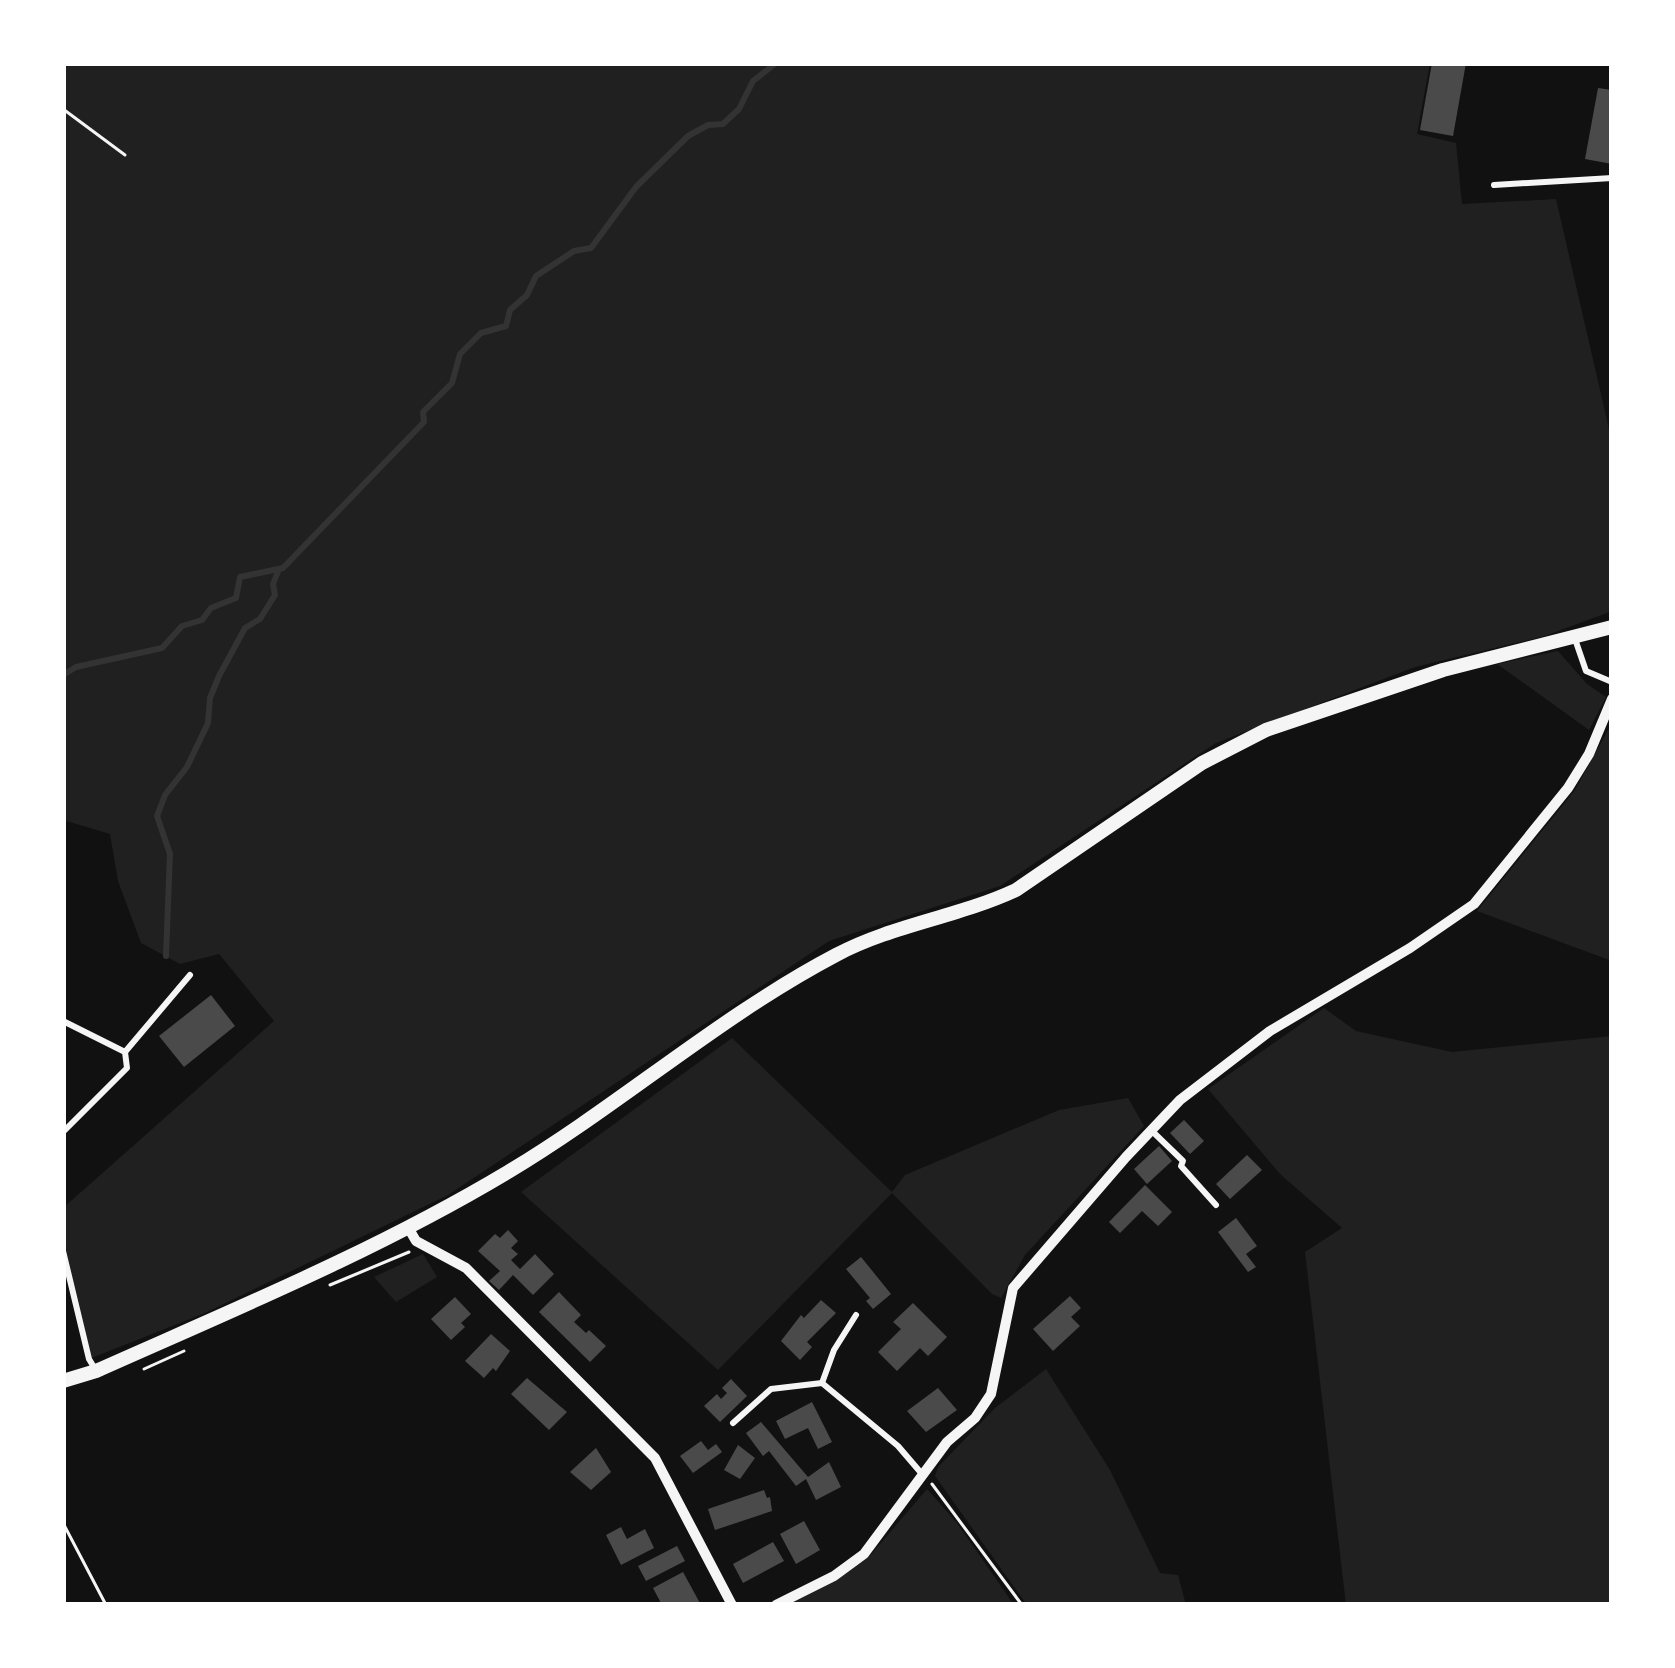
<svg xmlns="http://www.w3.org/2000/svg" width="1675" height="1668" font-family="'DejaVu Sans',sans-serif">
<rect width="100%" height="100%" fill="#111"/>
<!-- green -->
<g fill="#202020">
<path d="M63,63H1430L1417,134L1456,143L1462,204L1556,199L1612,442V611L1545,636L1415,667L1216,743L1000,886L829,941L448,1195L205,1313L89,1359L63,1251V1208L274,1021L219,954L180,964L141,943L118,881L110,834L63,820Z"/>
<path d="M1558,651L1587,684L1606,697L1589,730L1497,664Z"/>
<path d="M1612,723V961L1477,911L1575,790Z"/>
<path d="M1324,1008L1356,1031L1452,1052L1612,1036V1605H1346L1305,1252L1342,1228L1280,1174L1208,1089Z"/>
<path d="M732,1038L892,1192L905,1175L1059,1110L1128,1098L1144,1126L1025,1255L1001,1298L992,1294L892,1193L718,1370L521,1192Z"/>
<path d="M423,1254L437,1277L396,1302L374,1277Z"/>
<path d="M1046,1369L1110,1470L1160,1573L1178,1575L1186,1605H1027L935,1476L938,1467L995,1408Z"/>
<path d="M927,1489L957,1523L1014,1605H786L868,1558Z"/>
</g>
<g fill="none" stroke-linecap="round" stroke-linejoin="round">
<!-- stream -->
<g stroke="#333" stroke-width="6">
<path d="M63,675L76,667L162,648L182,626L202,620L211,608L236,598L240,577L283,568L424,422L423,412L452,383L460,354L481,333L506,326L510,310L527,295L536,276L574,251L591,248L636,187L688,136L708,125L723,124L739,109L753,81L776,63"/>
<path d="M166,956L170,854L157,816L165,795L187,767L208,723L210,698L219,676L245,628L260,619L275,595L273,584L279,569"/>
</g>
</g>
<!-- building -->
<g fill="#4a4a4a">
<path d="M1432,63H1466L1453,136L1420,130Z"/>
<path d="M1598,88L1612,90V164L1585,159Z"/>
<path d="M211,995L235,1026L184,1067L159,1036Z"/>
<path d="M1184,1120L1204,1141L1190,1154L1170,1133Z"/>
<path d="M1159,1146L1172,1161L1147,1184L1134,1169Z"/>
<path d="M1247,1155L1262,1170L1230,1199L1216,1184Z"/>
<path d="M1145,1185L1172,1212L1158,1226L1142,1211L1120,1233L1109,1222Z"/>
<path d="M1236,1218L1257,1246L1246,1254L1256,1267L1248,1272L1218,1232Z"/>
<path d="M508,1230L518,1241L511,1248L518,1254L511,1260L520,1269L535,1254L554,1274L533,1295L513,1275L499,1290L489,1281L500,1271L478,1251L495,1234L500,1238Z"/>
<path d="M861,1257L891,1294L873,1309L866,1301L870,1298L846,1269Z"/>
<path d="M559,1292L581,1315L574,1322L586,1333L589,1330L606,1346L590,1362L539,1312Z"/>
<path d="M1070,1296L1081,1308L1071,1317L1080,1326L1053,1351L1033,1329Z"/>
<path d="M455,1297L471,1314L461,1323L465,1327L451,1340L431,1319Z"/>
<path d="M821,1300L836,1313L807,1342L812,1347L800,1360L781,1341L801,1315L804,1318Z"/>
<path d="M913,1303L947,1337L928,1356L920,1348L897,1371L878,1352L901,1329L893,1322Z"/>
<path d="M491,1334L510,1351L496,1371L493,1368L484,1378L465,1361Z"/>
<path d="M527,1378L567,1412L549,1430L511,1394Z"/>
<path d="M731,1379L747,1396L720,1422L704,1406L717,1394L721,1399L727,1393L722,1388Z"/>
<path d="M938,1388L957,1410L926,1432L907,1411Z"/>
<path d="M812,1402L832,1442L818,1449L808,1428L785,1439L776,1421Z"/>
<path d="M761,1422L808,1477L829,1462L841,1487L816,1500L806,1479L796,1486L769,1451L763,1456L746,1433Z"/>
<path d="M701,1441L708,1450L716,1444L722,1452L693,1473L680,1456Z"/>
<path d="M738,1445L755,1458L740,1479L724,1470Z"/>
<path d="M596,1448L611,1472L591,1490L570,1472Z"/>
<path d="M764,1490L767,1498L770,1497L772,1511L715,1530L708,1509Z"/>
<path d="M804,1521L820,1550L796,1564L780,1534Z"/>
<path d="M621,1527L627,1539L645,1529L654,1548L621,1565L606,1535Z"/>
<path d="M773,1542L784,1561L743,1583L733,1564Z"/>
<path d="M677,1546L685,1561L646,1581L638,1566Z"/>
<path d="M683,1572L701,1605H662L653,1588Z"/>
</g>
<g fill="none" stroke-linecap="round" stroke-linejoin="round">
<!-- path -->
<g stroke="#f5f5f5" stroke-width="3">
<path d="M63,109L125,155"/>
<path d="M330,1285L409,1252"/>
<path d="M144,1369L184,1351"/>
<path d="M932,1484L1022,1605"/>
<path d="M63,1523L106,1605"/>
</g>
<!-- service -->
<g stroke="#f5f5f5" stroke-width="6">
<path d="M1494,185L1612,178"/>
<path d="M1575,639L1586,671L1612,682"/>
<path d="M63,1021L125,1052L127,1068L63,1132"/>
<path d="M125,1052L190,975"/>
<path d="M1152,1131L1183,1161L1181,1166L1216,1205"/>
<path d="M63,1251L89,1359L95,1369"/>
<path d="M822,1383L834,1350L856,1315"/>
<path d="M733,1423L771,1389L822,1383L898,1446L922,1474"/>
</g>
<!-- minor -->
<g stroke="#f5f5f5" stroke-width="10">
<path d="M409,1229L416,1241L466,1268L655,1458L732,1605"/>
<path d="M776,1605L834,1576L864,1554L947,1442L975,1418L991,1394L1013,1288L1126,1157L1180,1100L1270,1031L1410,948L1474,904L1568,788L1589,754L1612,699"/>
</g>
<!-- tertiary -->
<path stroke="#f5f5f5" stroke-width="14" d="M63,1381L96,1371C235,1309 376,1251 508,1172C620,1105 720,1016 836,955C892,925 958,917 1016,890L1202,763L1266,730L1443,670L1612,627"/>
</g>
<!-- border -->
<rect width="1675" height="1668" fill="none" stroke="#ffffff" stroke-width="132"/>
</svg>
